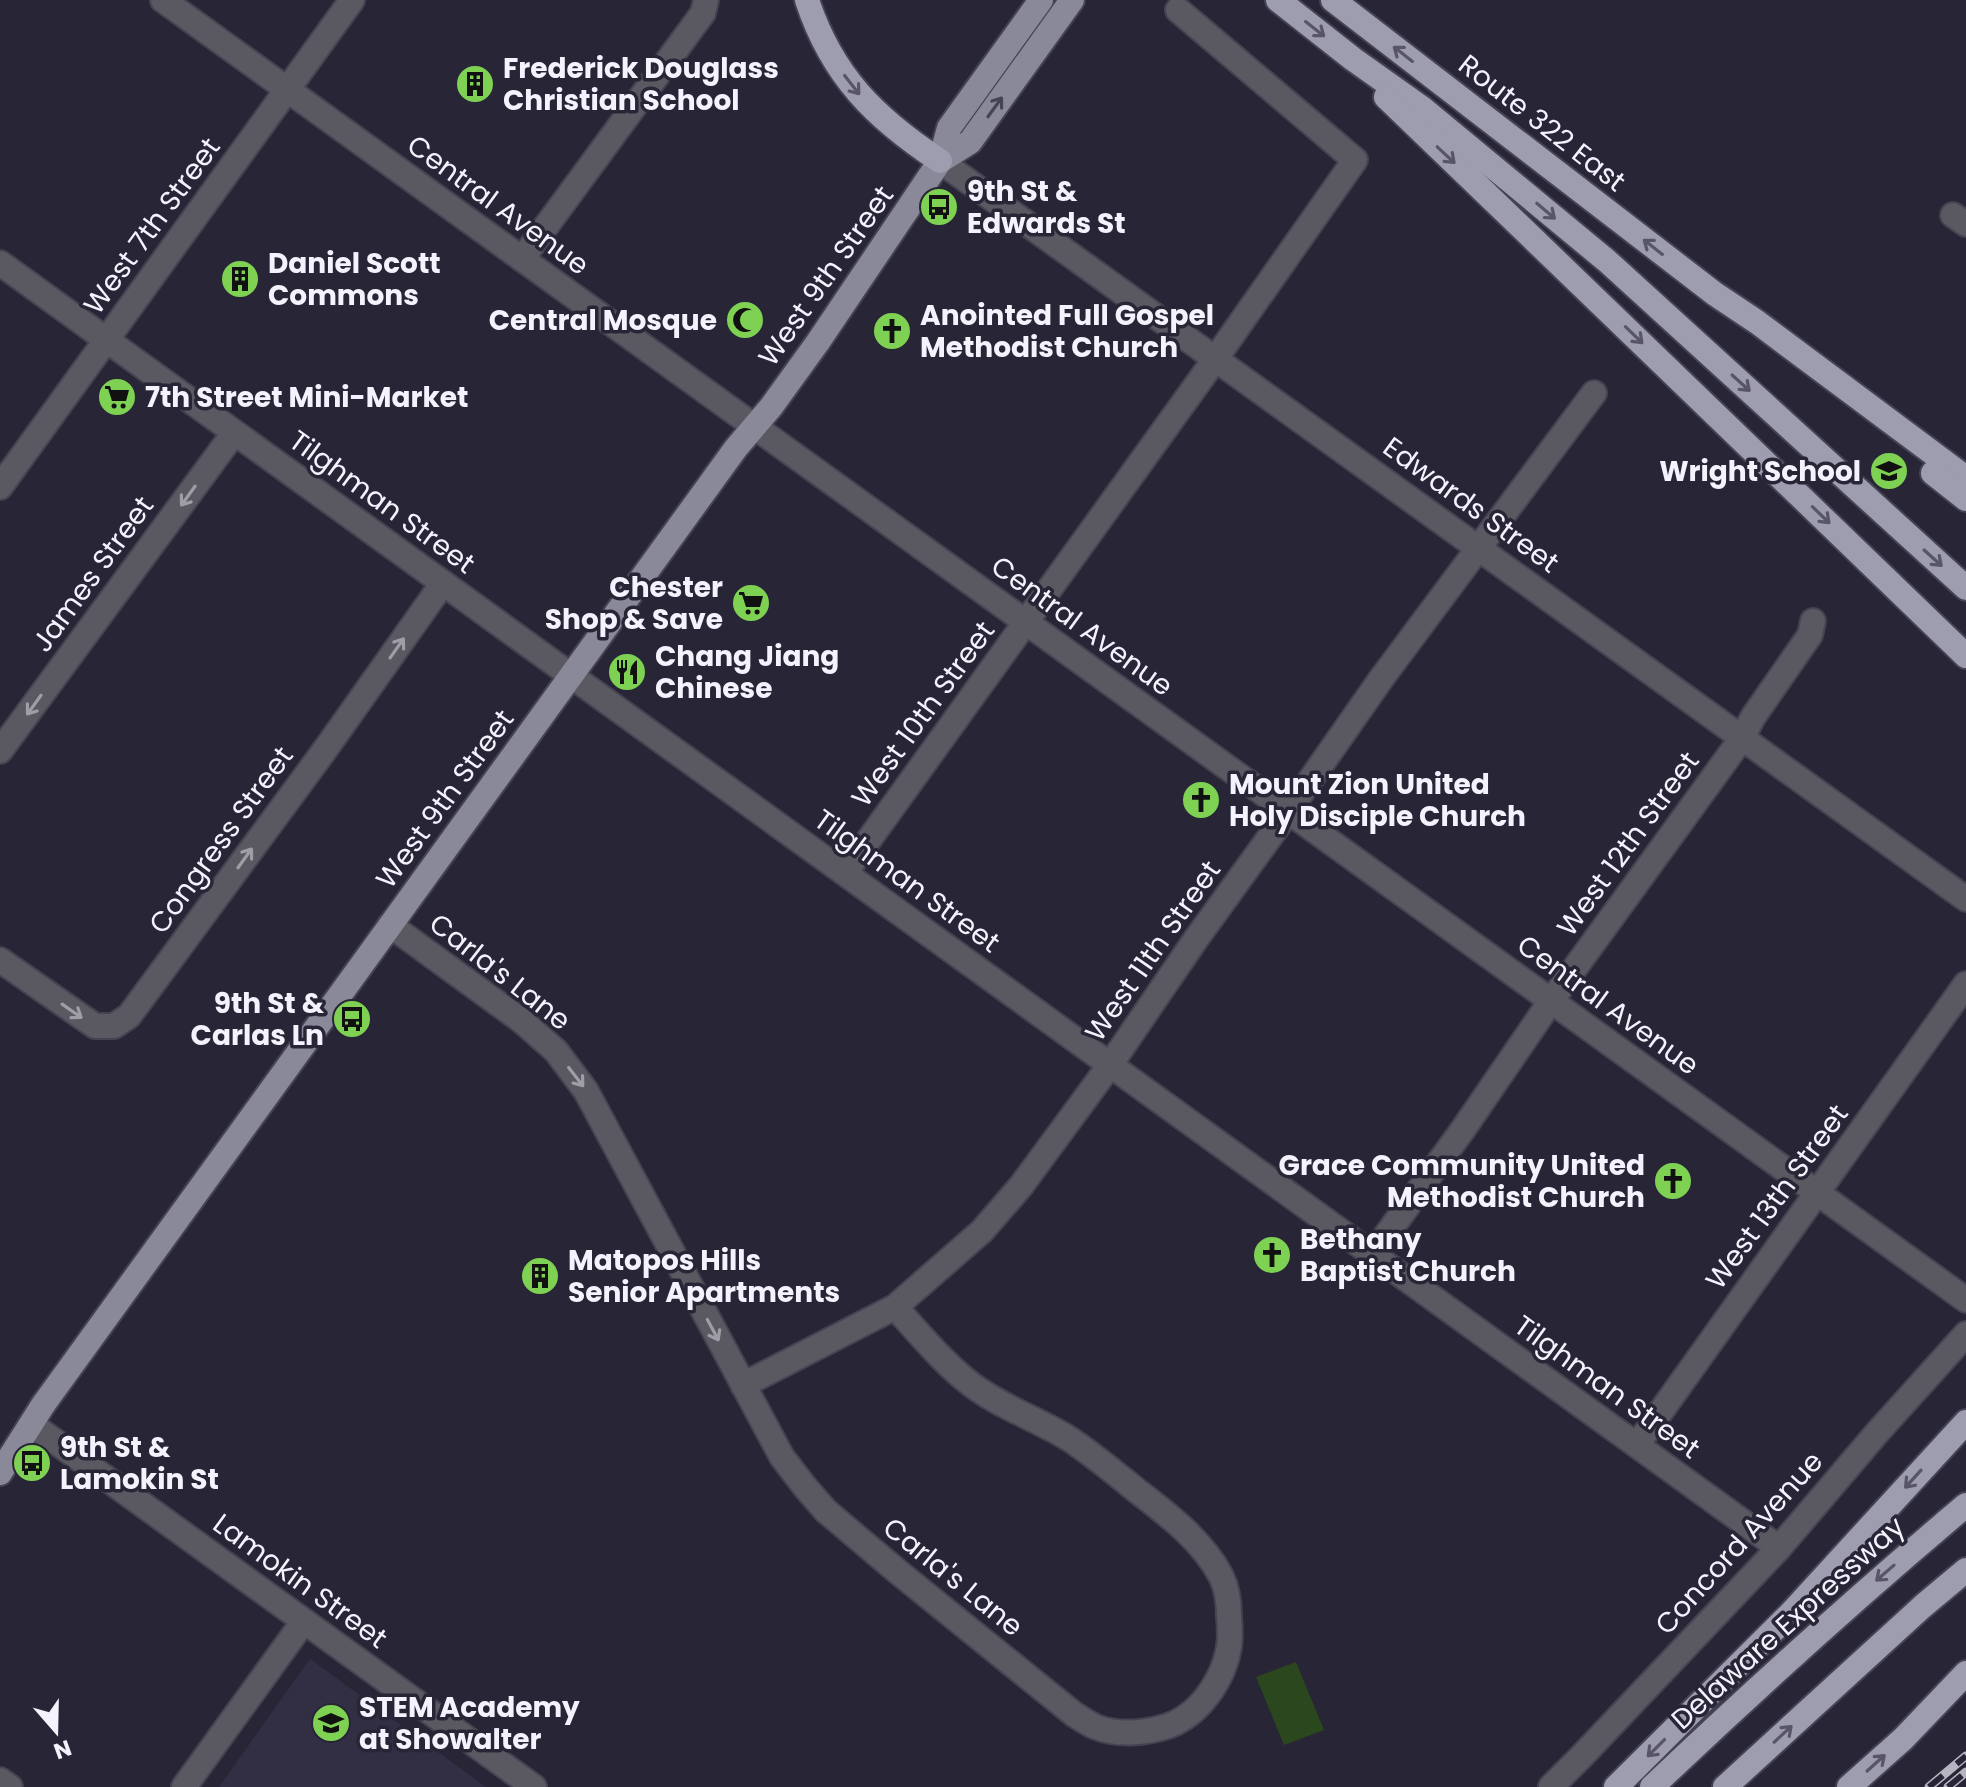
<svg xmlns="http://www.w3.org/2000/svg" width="1966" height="1787" font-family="Poppins,sans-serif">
<rect width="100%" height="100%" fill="#282636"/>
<!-- built -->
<path fill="#322f45" d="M310,1659L486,1787H219Z"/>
<!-- pitch -->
<path fill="#2a471d" d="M1296,1662L1324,1730L1284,1745L1256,1677Z"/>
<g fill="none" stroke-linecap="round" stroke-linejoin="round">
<defs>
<g id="minor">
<path d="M163,0L1966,1300"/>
<path d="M940,161L1966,899"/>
<path d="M1953,215L1966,224"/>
<path d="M522,259L703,13L706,0"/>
<path d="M0,263L1779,1548"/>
<path d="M0,487L352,0"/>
<path d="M0,751L234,433"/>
<path d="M845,873L1216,358L1355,160L1178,10"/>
<path d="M390,925L522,1021L556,1051L586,1091L782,1457L805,1487L826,1511L897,1571L1075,1715C1082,1719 1089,1724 1096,1727C1118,1736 1146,1733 1168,1726C1193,1717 1211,1695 1222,1671C1230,1651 1231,1639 1229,1617C1229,1604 1227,1588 1221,1576C1202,1540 1167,1514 1136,1490C1114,1472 1091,1453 1068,1438C1037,1419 1001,1407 972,1385C943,1363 919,1333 895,1307"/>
<path d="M0,960L95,1026H114L129,1016L327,747L443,583"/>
<path d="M1372,1255L1464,1128L1551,1001L1742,738L1753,717L1810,635L1813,621"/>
<path d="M743,1385L895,1307L982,1231L1021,1186L1110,1065L1196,939L1288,812L1381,679L1594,393"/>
<path d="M31,1424L534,1787"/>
<path d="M1637,1445L1966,984"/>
<path d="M0,1780L10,1787"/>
<path d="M184,1787L304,1621"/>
<path d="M1551,1787L1582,1756L1779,1548L1876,1434L1966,1334"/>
</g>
<g id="primary">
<path d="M940,161L970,142L1072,0"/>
<path d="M0,1473L43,1405L736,448L771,407L818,342L940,161L949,128L1041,0"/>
</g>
<g id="motorway">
<path d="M807,0C832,76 875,118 940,161"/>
<path d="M1278,0L1353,59L1422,108L1607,261L1966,588"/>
<path d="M1333,0L1715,294L1757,322L1966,478"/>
<path d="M1386,97L1966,656"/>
<path d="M1933,473L1966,499"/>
<path d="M1616,1787L1791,1613L1966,1422"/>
<path d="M1652,1787C1754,1690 1858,1596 1966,1505"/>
<path d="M1725,1787L1923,1606L1966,1570"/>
<path d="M1849,1787L1903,1739L1966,1673"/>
</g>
</defs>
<!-- minor casing -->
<use href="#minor" stroke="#444352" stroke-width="28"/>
<!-- primary casing -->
<use href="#primary" stroke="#444352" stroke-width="28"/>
<!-- motorway casing -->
<use href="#motorway" stroke="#444352" stroke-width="28"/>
<!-- minor -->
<use href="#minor" stroke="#5a5961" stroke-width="24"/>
<!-- primary -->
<use href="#primary" stroke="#8a8999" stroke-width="24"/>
<!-- motorway -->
<use href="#motorway" stroke="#9e9caf" stroke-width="24"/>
<defs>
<g id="rail">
<path d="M1929,1787L1966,1756"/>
<path d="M1948,1787L1966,1772"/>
</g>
</defs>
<!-- rail casing -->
<use href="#rail" stroke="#b5b4c0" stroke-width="9"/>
<!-- rail -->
<use href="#rail" stroke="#282636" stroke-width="6" stroke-dasharray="18" stroke-linecap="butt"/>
</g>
<!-- one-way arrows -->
<defs><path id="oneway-shaft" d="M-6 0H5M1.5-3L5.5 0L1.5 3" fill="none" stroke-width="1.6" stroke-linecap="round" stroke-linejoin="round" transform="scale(2)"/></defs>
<g stroke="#575566">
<use href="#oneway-shaft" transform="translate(1315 29) rotate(38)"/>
<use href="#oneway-shaft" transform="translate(1403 54) rotate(-142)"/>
<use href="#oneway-shaft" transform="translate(852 85) rotate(52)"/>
<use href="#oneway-shaft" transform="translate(1446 155) rotate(43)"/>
<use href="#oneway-shaft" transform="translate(1546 211) rotate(40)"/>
<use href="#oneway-shaft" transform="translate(1653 247) rotate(-142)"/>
<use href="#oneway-shaft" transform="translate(1634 335) rotate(44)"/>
<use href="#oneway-shaft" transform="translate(1741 383) rotate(42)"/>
<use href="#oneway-shaft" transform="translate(1821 515) rotate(44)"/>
<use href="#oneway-shaft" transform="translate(1933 558) rotate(42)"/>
<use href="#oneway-shaft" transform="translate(1913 1479) rotate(132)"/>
<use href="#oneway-shaft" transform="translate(1885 1573) rotate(139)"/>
<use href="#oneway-shaft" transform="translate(1783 1734) rotate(-43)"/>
<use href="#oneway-shaft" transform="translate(1656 1748) rotate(135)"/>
<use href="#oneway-shaft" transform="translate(1876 1763) rotate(-42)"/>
</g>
<use stroke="#454454" href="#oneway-shaft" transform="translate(995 107) rotate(-54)"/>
<g stroke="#9f9ea7">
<use href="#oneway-shaft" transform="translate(188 496) rotate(126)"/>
<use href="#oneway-shaft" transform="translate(397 648) rotate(-55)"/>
<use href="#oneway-shaft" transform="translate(34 705) rotate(126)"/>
<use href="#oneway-shaft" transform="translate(245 858) rotate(-54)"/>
<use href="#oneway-shaft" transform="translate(72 1011) rotate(35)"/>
<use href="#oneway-shaft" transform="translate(576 1077) rotate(52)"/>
<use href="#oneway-shaft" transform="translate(713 1330) rotate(62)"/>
</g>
<!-- icons -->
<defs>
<symbol id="building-disc" viewBox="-11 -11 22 22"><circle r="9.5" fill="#7ed153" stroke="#282636"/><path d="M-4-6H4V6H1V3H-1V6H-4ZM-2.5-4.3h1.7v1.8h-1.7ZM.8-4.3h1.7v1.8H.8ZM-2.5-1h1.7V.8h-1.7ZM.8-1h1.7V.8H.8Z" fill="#111"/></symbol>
<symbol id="bus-disc" viewBox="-11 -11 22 22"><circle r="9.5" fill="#7ed153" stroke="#282636"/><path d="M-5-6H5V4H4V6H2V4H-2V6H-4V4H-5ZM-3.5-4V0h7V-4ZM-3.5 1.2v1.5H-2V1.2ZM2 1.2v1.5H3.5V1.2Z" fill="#111"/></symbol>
<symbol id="mosque-disc" viewBox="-11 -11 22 22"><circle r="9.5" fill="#7ed153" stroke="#282636"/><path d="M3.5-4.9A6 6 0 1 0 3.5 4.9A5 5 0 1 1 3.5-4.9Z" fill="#111"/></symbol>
<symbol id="church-disc" viewBox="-11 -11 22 22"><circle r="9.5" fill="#7ed153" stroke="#282636"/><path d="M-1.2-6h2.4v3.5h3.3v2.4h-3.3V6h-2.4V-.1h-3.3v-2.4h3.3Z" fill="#111"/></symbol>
<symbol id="supermarket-disc" viewBox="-11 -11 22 22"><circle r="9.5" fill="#7ed153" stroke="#282636"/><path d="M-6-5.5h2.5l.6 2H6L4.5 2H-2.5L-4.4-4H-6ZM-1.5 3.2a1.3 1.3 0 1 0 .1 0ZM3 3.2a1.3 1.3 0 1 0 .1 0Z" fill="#111"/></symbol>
<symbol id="school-disc" viewBox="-11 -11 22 22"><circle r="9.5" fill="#7ed153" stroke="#282636"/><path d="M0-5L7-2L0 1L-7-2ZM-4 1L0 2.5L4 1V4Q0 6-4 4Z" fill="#111"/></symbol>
<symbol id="restaurant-disc" viewBox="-11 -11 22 22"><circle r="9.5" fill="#7ed153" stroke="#282636"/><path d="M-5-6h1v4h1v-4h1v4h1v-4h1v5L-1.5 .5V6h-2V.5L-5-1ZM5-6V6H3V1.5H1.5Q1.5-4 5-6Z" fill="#111"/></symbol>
</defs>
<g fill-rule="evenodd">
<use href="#building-disc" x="453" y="62" width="44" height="44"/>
<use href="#bus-disc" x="917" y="185" width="44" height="44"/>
<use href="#building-disc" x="218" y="257" width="44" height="44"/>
<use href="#mosque-disc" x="723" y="298" width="44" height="44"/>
<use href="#church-disc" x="870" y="309" width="44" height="44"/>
<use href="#supermarket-disc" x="95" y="375" width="44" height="44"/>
<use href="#school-disc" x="1867" y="449" width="44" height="44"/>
<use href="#supermarket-disc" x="729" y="581" width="44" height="44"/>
<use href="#restaurant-disc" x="605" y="650" width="44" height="44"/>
<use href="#church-disc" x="1179" y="778" width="44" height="44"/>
<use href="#bus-disc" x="330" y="997" width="44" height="44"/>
<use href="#church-disc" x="1651" y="1159" width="44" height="44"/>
<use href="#church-disc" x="1250" y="1233" width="44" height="44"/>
<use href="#building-disc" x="518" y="1254" width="44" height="44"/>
<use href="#bus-disc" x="10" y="1441" width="44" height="44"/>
<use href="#school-disc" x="309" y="1701" width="44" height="44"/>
</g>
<g text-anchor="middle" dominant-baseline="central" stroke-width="7" stroke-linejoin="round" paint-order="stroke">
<!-- poi labels -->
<g font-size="28" font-weight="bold" fill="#f3f2fd" stroke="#282636" text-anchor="start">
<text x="503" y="68">Frederick Douglass<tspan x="503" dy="32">Christian School</tspan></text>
<text x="967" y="191">9th St &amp;<tspan x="967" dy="32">Edwards St</tspan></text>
<text x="268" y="263">Daniel Scott<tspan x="268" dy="32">Commons</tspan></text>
<text x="920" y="315">Anointed Full Gospel<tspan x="920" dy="32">Methodist Church</tspan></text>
<text x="717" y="320" text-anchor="end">Central Mosque</text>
<text x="145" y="397">7th Street Mini-Market</text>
<text x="1861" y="471" text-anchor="end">Wright School</text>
<text x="723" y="587" text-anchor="end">Chester<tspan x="723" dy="32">Shop &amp; Save</tspan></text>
<text x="655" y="656">Chang Jiang<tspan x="655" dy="32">Chinese</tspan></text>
<text x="1229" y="784">Mount Zion United<tspan x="1229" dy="32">Holy Disciple Church</tspan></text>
<text x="324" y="1003" text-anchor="end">9th St &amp;<tspan x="324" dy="32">Carlas Ln</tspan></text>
<text x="1645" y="1165" text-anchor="end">Grace Community United<tspan x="1645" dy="32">Methodist Church</tspan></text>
<text x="1300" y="1239">Bethany<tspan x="1300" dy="32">Baptist Church</tspan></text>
<text x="568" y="1260">Matopos Hills<tspan x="568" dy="32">Senior Apartments</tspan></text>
<text x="60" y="1447">9th St &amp;<tspan x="60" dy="32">Lamokin St</tspan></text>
<text x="359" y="1707">STEM Academy<tspan x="359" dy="32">at Showalter</tspan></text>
</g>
<!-- street labels -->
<g font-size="28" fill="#f3f2fd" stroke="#282636">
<text transform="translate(1542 123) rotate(38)">Route 322 East</text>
<text transform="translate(498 205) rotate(36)">Central Avenue</text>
<text transform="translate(152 226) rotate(-54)">West 7th Street</text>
<text transform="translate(826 276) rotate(-55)">West 9th Street</text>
<text transform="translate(382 502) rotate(36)">Tilghman Street</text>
<text transform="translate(1471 505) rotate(36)">Edwards Street</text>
<text transform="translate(93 574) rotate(-54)">James Street</text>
<text transform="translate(1082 626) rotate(36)">Central Avenue</text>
<text transform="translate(923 714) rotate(-54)">West 10th Street</text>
<text transform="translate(445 799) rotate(-54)">West 9th Street</text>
<text transform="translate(221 840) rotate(-54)">Congress Street</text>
<text transform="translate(1628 844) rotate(-54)">West 12th Street</text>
<text transform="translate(907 881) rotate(36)">Tilghman Street</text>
<text transform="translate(1153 951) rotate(-55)">West 11th Street</text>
<text transform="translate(500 972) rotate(38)">Carla's Lane</text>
<text transform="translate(1608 1005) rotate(36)">Central Avenue</text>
<text transform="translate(1777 1197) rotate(-54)">West 13th Street</text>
<text transform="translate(1607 1387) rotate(36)">Tilghman Street</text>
<text transform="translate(1739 1543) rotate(-48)">Concord Avenue</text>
<text transform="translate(953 1577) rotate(39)">Carla's Lane</text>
<text transform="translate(300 1581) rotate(36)">Lamokin Street</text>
<text transform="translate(1788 1623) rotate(-42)">Delaware Expressway</text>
</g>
</g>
<!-- north arrow -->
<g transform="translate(56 1731) rotate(160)" stroke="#282636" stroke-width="6" paint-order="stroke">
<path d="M0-6L14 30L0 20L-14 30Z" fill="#f3f2fd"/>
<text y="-12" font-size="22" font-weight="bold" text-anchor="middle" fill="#f3f2fd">N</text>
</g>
</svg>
